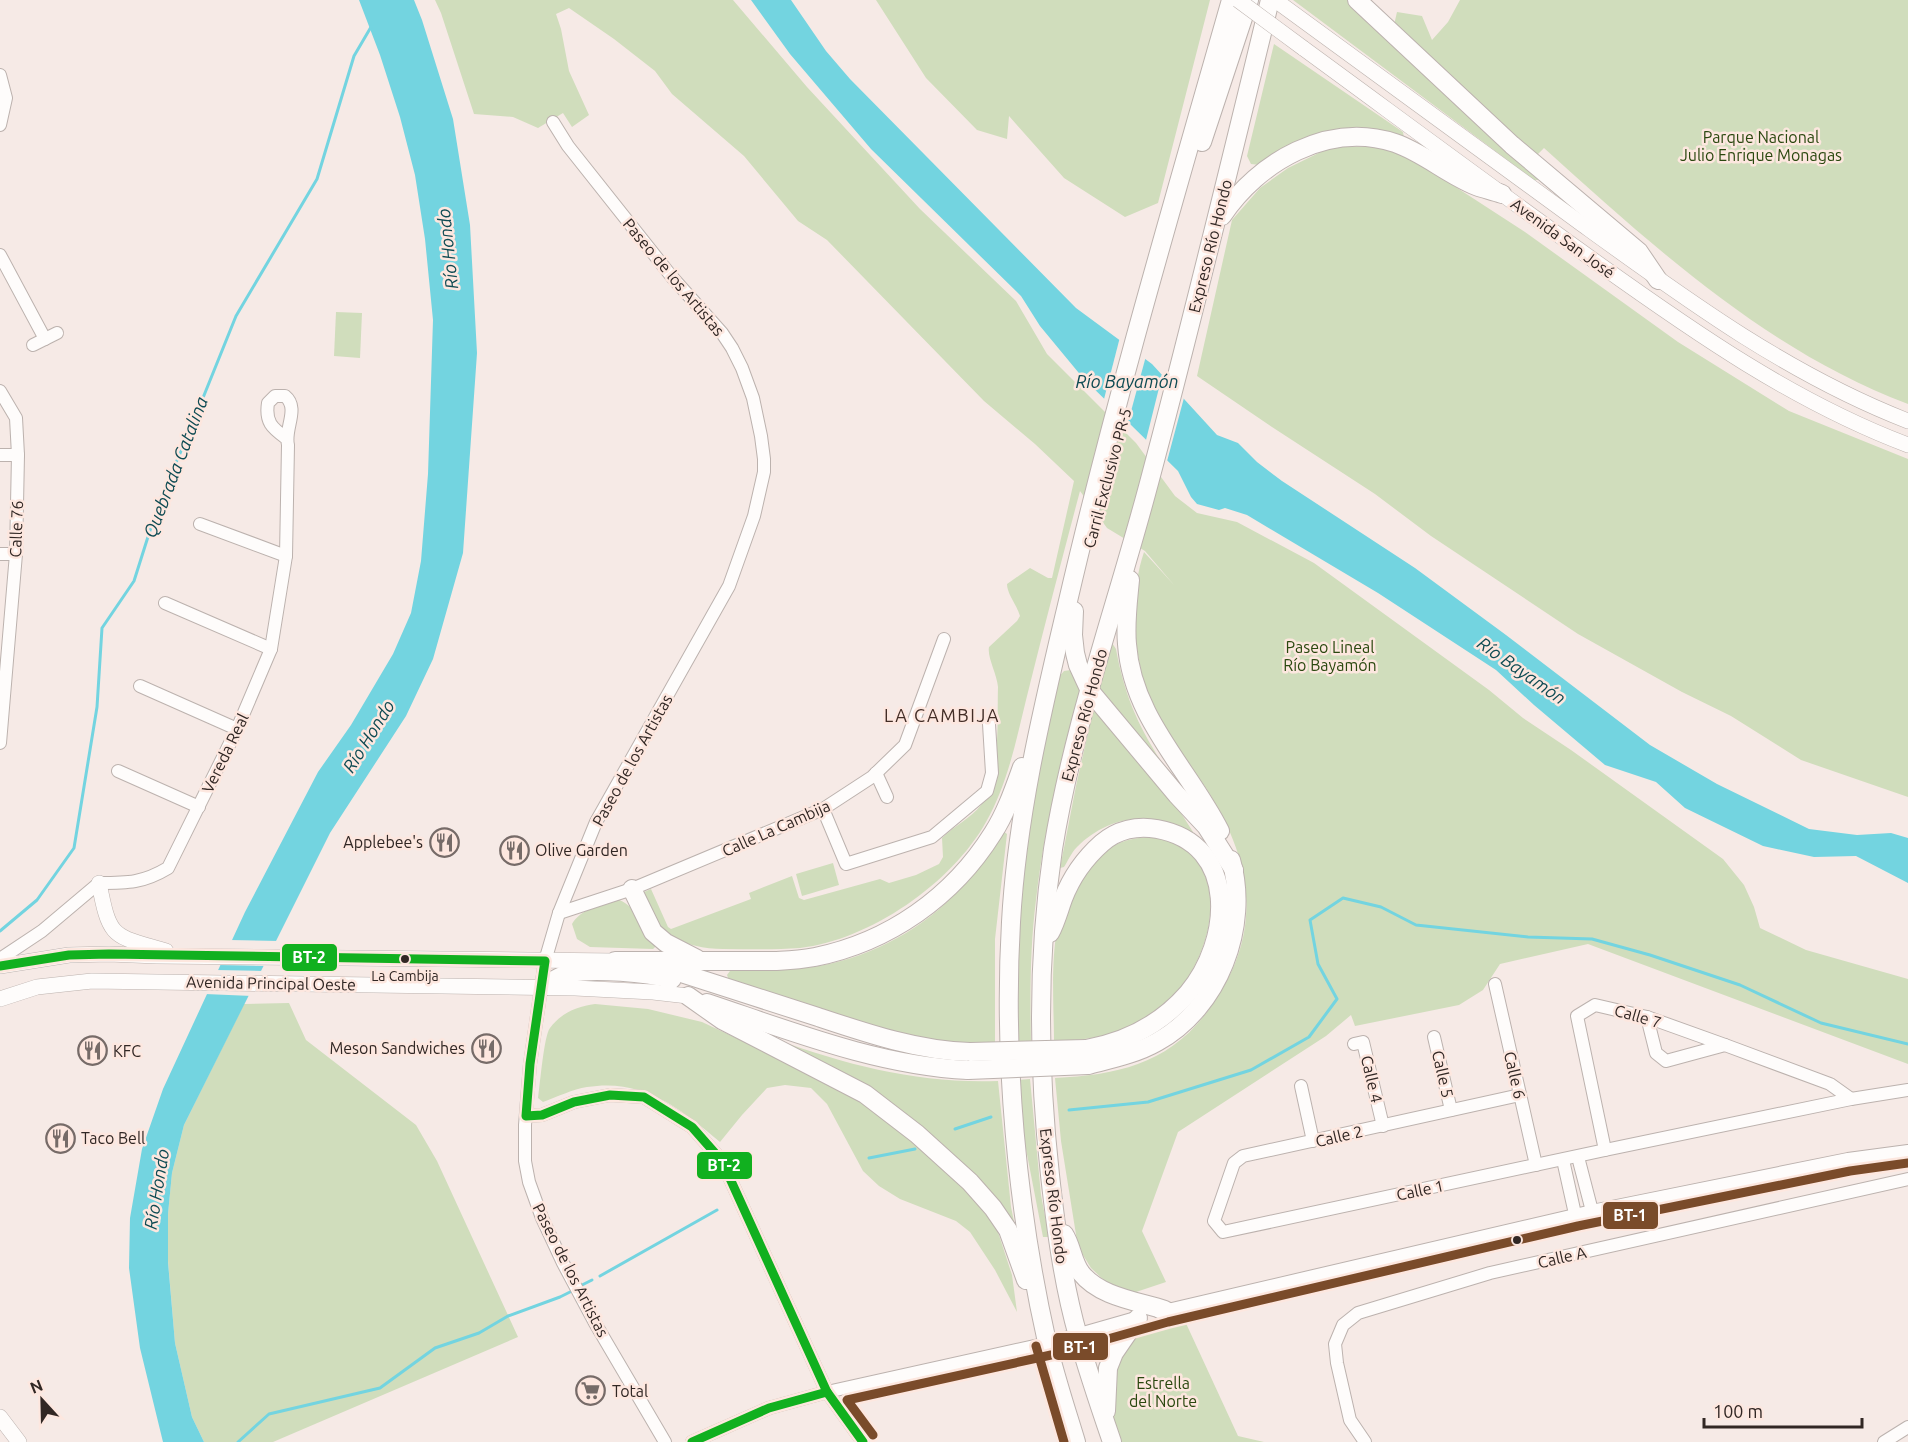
<svg xmlns="http://www.w3.org/2000/svg" width="1908" height="1442" font-family="Ubuntu,sans-serif">
<rect width="100%" height="100%" fill="#f6eae6"/>
<!-- green -->
<g fill="#d0ddbc">
<path d="M435,0H733L807,87L920,209L1016,301L1047,354L1136,443L1175,496L1197,513L1237,522L1314,563L1489,690L1523,718L1571,750L1723,859L1744,885L1754,907L1760,928L1806,950L1908,979V1064L1588,944L1500,964L1483,990L1459,1005L1355,1026L1351,1015L1326,1036L1178,1132L1142,1231L1166,1282L1133,1293L1111,1287L1091,1268L1078,1247L1061,1141L1055,1078C1119,1075 1171,1063 1210,1008C1264,933 1254,863 1206,788C1188,762 1167,737 1154,708C1133,663 1128,599 1144,552L1174,585L1145,551L1107,528L1080,491C1063,555 1046,620 1030,684C1018,730 1010,780 986,822C952,883 870,940 800,948C775,950 748,949 723,949C686,949 647,933 644,892L651,889L668,927L671,929L751,899L749,893L792,876L799,898L804,900L880,879L889,883L916,875L939,864L943,857L942,838C954,826 971,818 981,805C1001,781 997,718 998,687C997,674 987,657 989,647L1017,621L1020,616C1017,605 1007,594 1007,584L1030,568L1048,578H1052L1074,481L1035,444L984,401L827,240L798,221L744,156L672,94L655,71L614,39L569,8L556,14L561,29L569,71L589,115L572,127L563,113L538,128L513,117L474,114L441,13Z"/>
<path d="M876,0H1210L1158,203L1125,217L1064,178L1009,116L1007,139L977,130L926,78Z"/>
<path d="M1293,0H1348L1540,180H1534Z"/>
<path d="M1460,0H1908V404C1766,350 1655,248 1544,148L1537,155L1394,25L1397,12L1422,16L1432,40L1448,22Z"/>
<path d="M1274,44L1403,132L1404,138L1389,135L1260,165L1251,164L1247,156Z"/>
<path d="M1333,146L1378,147L1411,158L1525,232L1678,342L1789,411L1908,459V797L1801,760L1731,716L1682,692L1578,634L1431,536L1375,494L1272,427L1197,376L1232,220L1260,188L1288,168Z"/>
<path d="M336,312L362,313L360,358L334,356Z"/>
<path d="M1112,643L1116,649C1124,693 1137,724 1161,761L1159,762L1099,690Z"/>
<path d="M1071,670L1080,688C1062,758 1044,828 1036,900C1030,947 1030,995 1031,1043H1018L1016,979L1025,831L1058,678L1064,671Z"/>
<path d="M1097,709L1174,802L1193,832L1192,834L1189,833C1153,809 1107,816 1077,847C1071,853 1068,861 1064,867L1060,868L1076,786L1093,711Z"/>
<path d="M1003,831L1007,834L995,939V1044L964,1045L885,1034L729,980L727,975L730,971C756,966 785,970 812,967C863,960 917,933 953,896C972,877 987,853 1003,831Z"/>
<path d="M1146,837C1153,837 1162,837 1169,840C1240,870 1208,971 1161,1009C1129,1034 1093,1040 1054,1041C1054,1003 1048,932 1067,900C1072,891 1080,882 1086,874C1105,849 1115,840 1146,837Z"/>
<path d="M833,863L839,885L802,896L796,874Z"/>
<path d="M619,900C636,906 645,928 654,942L656,946L653,949L590,947L577,939L572,924C581,909 602,903 619,900Z"/>
<path d="M289,1003L306,1040L416,1125L437,1161L518,1337L273,1442H204L192,1417L175,1343L168,1261V1214L172,1173L184,1125L244,1004Z"/>
<path d="M595,1004L648,1009L702,1022L843,1088L878,1112L961,1183L997,1229L1012,1275L1017,1312L995,1270L970,1232L956,1221L900,1199L879,1186L863,1171L827,1104L811,1088L785,1085L767,1088L742,1115L720,1142C680,1108 643,1078 587,1087C573,1089 557,1097 543,1102L538,1098C540,1085 544,1035 550,1028C561,1013 578,1006 595,1004Z"/>
<path d="M778,1040C849,1066 922,1084 998,1081L1011,1207L1018,1241L975,1181Z"/>
<path d="M1030,1079L1041,1195L1049,1237H1043L1025,1144L1018,1080Z"/>
<path d="M1184,1319L1238,1436L1264,1442H1119L1111,1405L1116,1363L1135,1336Z"/>
</g>
<!-- water -->
<g fill="#73d4e0">
<path d="M359,0H414L422,20L453,119L470,225L477,353L463,553L433,659L406,716L330,833L184,1125L172,1173L168,1214V1262L175,1343L192,1417L204,1442H163L140,1348L129,1268L130,1218L142,1149L163,1089L245,912L318,772L351,725L393,654L411,613L421,561L428,474L433,320L425,239L415,175L400,117L380,55Z"/>
<path d="M751,0H791L826,51L850,79L1076,308L1152,364L1217,435L1238,443L1257,462L1282,481L1415,568L1506,635L1650,745L1717,784L1809,829L1857,835L1891,833L1908,838V883L1856,856L1814,857L1763,846L1685,808L1656,782L1605,765L1534,705L1496,670L1378,593L1247,515L1225,508L1219,510L1197,504L1191,497L1178,471L1083,378L1040,326L1021,296L871,149L790,54Z"/>
</g>
<!-- pier -->
<g fill="#f6eae6">
<path d="M1120,337L1146,356L1127,426L1103,403Z"/>
<path d="M1163,372L1185,394L1166,465L1145,444Z"/>
<path d="M229,940L279,941L267,966L218,965Z"/>
<path d="M216,970L264,971L252,996L205,994Z"/>
</g>
<g fill="none" stroke-linecap="round" stroke-linejoin="round">
<!-- stream -->
<g stroke="#73d4e0" stroke-width="3">
<path d="M0,931L37,900L74,848L97,707L102,628L134,581L159,502L188,435L236,316L317,179L354,56L371,27"/>
<path d="M1069,1110L1148,1102L1251,1070L1309,1037L1337,999L1318,964L1310,920L1343,898L1381,907L1416,925L1528,937L1592,939L1650,955L1740,985L1821,1023L1908,1044"/>
<path d="M955,1129L991,1117"/>
<path d="M869,1158L915,1149"/>
<path d="M600,1276L717,1210"/>
<path d="M580,1286L592,1280"/>
<path d="M238,1442L269,1414L380,1388L435,1348L479,1333L508,1316L560,1297L574,1290"/>
</g>
<defs>
<g id="minor">
<path d="M0,75L6,98L0,125"/>
<path d="M553,122L568,146L672,277L722,333L732,348L742,368L753,398L761,436L764,459V472L754,516L729,586L596,822L559,913L545,961L530,1064L525,1125V1161L529,1182L542,1218L563,1263L595,1323L665,1442"/>
<path d="M0,255L45,339"/>
<path d="M33,345L57,333"/>
<path d="M0,391L16,418L18,455L16,554L0,743"/>
<path d="M0,455H18"/>
<path d="M200,524L286,556"/>
<path d="M0,554H16"/>
<path d="M165,603L271,649"/>
<path d="M140,686L237,729"/>
<path d="M118,771L199,807"/>
<path d="M876,773L887,797"/>
<path d="M823,809L846,864L932,837L987,791L992,773L989,724"/>
<path d="M559,913L632,889L823,809L872,777L905,745L944,639"/>
<path d="M0,959L42,931L99,883C128,883 143,883 168,868L237,729L271,649L286,556L288,445C284,429 300,408 285,396H275L268,403C265,422 272,428 286,438"/>
<path d="M1495,984L1536,1165"/>
<path d="M1647,1017L1656,1053L1666,1061L1725,1045"/>
<path d="M1434,1037L1451,1110"/>
<path d="M1354,1044L1363,1042L1383,1126"/>
<path d="M1301,1086L1313,1141"/>
<path d="M1520,1095L1243,1156L1234,1163L1214,1221L1223,1232L1605,1150L1851,1099L1908,1090"/>
<path d="M526,1116L542,1115L574,1102L610,1095L644,1097L692,1127L722,1161L827,1392L863,1442"/>
<path d="M1605,1150L1577,1016L1595,1005L1647,1017L1725,1045L1830,1084L1851,1099"/>
<path d="M1578,1157L1592,1211"/>
<path d="M1563,1160L1575,1214"/>
<path d="M1159,1312L1592,1211L1848,1159L1908,1151"/>
<path d="M692,1442L769,1408L827,1392L1048,1343L1139,1317"/>
<path d="M1365,1442L1350,1420L1337,1363L1335,1344L1343,1325L1358,1313L1490,1273L1908,1179"/>
<path d="M1884,1442L1908,1427"/>
</g>
<g id="major">
<path d="M1275,0C1377,74 1478,148 1579,222C1684,298 1787,374 1908,421"/>
<path d="M1303,48C1400,119 1497,191 1596,262C1694,332 1794,402 1908,445"/>
<path d="M99,883C110,940 112,935 166,951"/>
<path d="M0,966L69,955L109,954L157,956L615,961"/>
<path d="M0,999L37,987L92,981L575,988L653,992L688,996"/>
<path d="M0,1417L19,1442"/>
</g>
<g id="highway">
<path d="M1357,0L1512,145L1639,252L1658,280"/>
<path d="M1202,142L1249,0"/>
<path d="M1222,216C1258,162 1328,121 1395,143C1424,153 1448,175 1476,186C1484,189 1494,191 1502,194"/>
<path d="M1130,580C1128,601 1125,623 1127,644C1132,718 1189,769 1220,831"/>
<path d="M1074,611L1073,635L1075,653L1078,665L1090,691L1177,795L1206,826L1234,870"/>
<path d="M632,889L653,932L666,943L697,959"/>
<path d="M1050,933C1056,922 1059,910 1063,899C1071,878 1085,858 1102,843C1117,830 1137,825 1157,829C1240,844 1231,942 1188,993C1161,1024 1126,1042 1086,1049"/>
<path d="M615,961C655,961 694,961 734,961C761,961 788,962 815,957C889,942 953,897 993,833C1006,813 1014,789 1022,767"/>
<path d="M659,968L678,972C725,987 771,1002 818,1017C866,1033 919,1051 970,1052"/>
<path d="M541,988C551,982 559,976 570,973C596,968 646,973 672,979"/>
<path d="M688,996L722,1020L865,1094L917,1134L970,1182L993,1208L1008,1230L1026,1280"/>
<path d="M707,1003C791,1031 879,1066 968,1070"/>
<path d="M1088,1065C1111,1059 1136,1054 1157,1042C1219,1008 1250,926 1231,860"/>
<path d="M1064,1234C1072,1246 1072,1261 1081,1273C1100,1297 1137,1301 1165,1310"/>
<path d="M1106,1411L1108,1368L1114,1353L1138,1318"/>
<path d="M1076,1442C1066,1409 1055,1376 1047,1342C1017,1209 1003,1059 1011,922C1017,813 1043,707 1068,601C1115,399 1174,200 1231,0"/>
<path d="M1112,1442C1100,1407 1088,1372 1078,1336C1063,1283 1056,1229 1050,1175C1038,1067 1037,957 1053,849C1073,725 1117,604 1149,483C1192,322 1231,161 1270,0"/>
</g>
</defs>
<!-- minor casing -->
<use href="#minor" stroke="#bcb2ae" stroke-width="14"/>
<!-- major casing -->
<use href="#major" stroke="#bcb2ae" stroke-width="16"/>
<!-- highway casing -->
<use href="#highway" stroke="#bcb2ae" stroke-width="20"/>
<!-- minor -->
<use href="#minor" stroke="#fefcfb" stroke-width="12"/>
<!-- major -->
<use href="#major" stroke="#fefcfb" stroke-width="15"/>
<!-- highway -->
<use href="#highway" stroke="#fefcfb" stroke-width="18"/>
<defs>
<path id="major-bridge" d="M1238,0L1303,48"/>
<g id="highway-bridge">
<path d="M970,1052L1086,1049"/>
<path d="M968,1070L1088,1065"/>
</g>
</defs>
<!-- major-bridge casing -->
<use href="#major-bridge" stroke="#bcb2ae" stroke-width="16" stroke-linecap="butt"/>
<!-- highway-bridge casing -->
<use href="#highway-bridge" stroke="#bcb2ae" stroke-width="20" stroke-linecap="butt"/>
<!-- major-bridge -->
<use href="#major-bridge" stroke="#fefcfb" stroke-width="15"/>
<!-- highway-bridge -->
<use href="#highway-bridge" stroke="#fefcfb" stroke-width="18"/>
<defs>
<g id="bus-1">
<path d="M0,966L69,955L109,954L545,961L530,1064L526,1116L542,1115L574,1102L610,1095L644,1097L692,1127L722,1161L827,1392L863,1442"/>
<path d="M692,1442L769,1408L827,1392"/>
</g>
<g id="bus-2">
<path d="M1036,1346L1064,1442"/>
<path d="M873,1435L847,1400L1051,1355L1168,1322L1578,1226L1850,1171L1908,1163"/>
</g>
</defs>
<!-- bus-1 casing -->
<use href="#bus-1" stroke="#fde7df" stroke-width="14"/>
<!-- bus-2 casing -->
<use href="#bus-2" stroke="#fde7df" stroke-width="14"/>
<!-- bus-1 -->
<use href="#bus-1" stroke="#11b01f" stroke-width="9"/>
<!-- bus-2 -->
<use href="#bus-2" stroke="#7a4b2a" stroke-width="9"/>
</g>
<!-- icons -->
<defs>
<symbol id="restaurant-ring" viewBox="-11 -11 22 22"><circle r="9.5" fill="#fde7df" stroke="#766b68" stroke-width="1.5"/><path d="M-5-6h1v4h1v-4h1v4h1v-4h1v5L-1.5 .5V6h-2V.5L-5-1ZM5-6V6H3V1.5H1.5Q1.5-4 5-6Z" fill="#766b68"/></symbol>
<symbol id="supermarket-ring" viewBox="-11 -11 22 22"><circle r="9.5" fill="#fde7df" stroke="#766b68" stroke-width="1.5"/><path d="M-6-5.5h2.5l.6 2H6L4.5 2H-2.5L-4.4-4H-6ZM-1.5 3.2a1.3 1.3 0 1 0 .1 0ZM3 3.2a1.3 1.3 0 1 0 .1 0Z" fill="#766b68"/></symbol>
</defs>
<g fill-rule="evenodd">
<use href="#restaurant-ring" x="428" y="826" width="33" height="33"/>
<use href="#restaurant-ring" x="498" y="834" width="33" height="33"/>
<use href="#restaurant-ring" x="470" y="1032" width="33" height="33"/>
<use href="#restaurant-ring" x="76" y="1034" width="33" height="33"/>
<use href="#restaurant-ring" x="44" y="1122" width="33" height="33"/>
<use href="#supermarket-ring" x="574" y="1374" width="33" height="33"/>
</g>
<!-- markers -->
<g fill="#312724" stroke="#fde7df" stroke-width="2">
<circle cx="405" cy="959" r="5"/>
<circle cx="1517" cy="1240" r="5"/>
</g>
<g text-anchor="middle" dominant-baseline="central" stroke-width="5" stroke-linejoin="round" paint-order="stroke">
<!-- bus labels -->
<g font-size="14" fill="#312724" stroke="#fde7df">
<text x="405" y="976">La Cambija</text>
</g>
<!-- park labels -->
<g font-size="16" fill="#2a480f" stroke="#fde7df">
<text x="1761" y="137">Parque Nacional<tspan x="1761" dy="18">Julio Enrique Monagas</tspan></text>
<text x="1330" y="647">Paseo Lineal<tspan x="1330" dy="18">Río Bayamón</tspan></text>
<text x="1163" y="1383">Estrella<tspan x="1163" dy="18">del Norte</tspan></text>
</g>
<!-- street labels -->
<g font-size="16" fill="#312724" stroke="#fde7df">
<text transform="translate(1563 238) rotate(36)">Avenida San José</text>
<text transform="translate(1210 246) rotate(-76)">Expreso Río Hondo</text>
<text transform="translate(674 277) rotate(50)">Paseo de los Artistas</text>
<text transform="translate(1107 478) rotate(-75)">Carril Exclusivo PR-5</text>
<text transform="translate(16 529) rotate(-88)">Calle 76</text>
<text transform="translate(1084 715) rotate(-75)">Expreso Río Hondo</text>
<text transform="translate(225 753) rotate(-64)">Vereda Real</text>
<text transform="translate(632 760) rotate(-61)">Paseo de los Artistas</text>
<text transform="translate(776 828) rotate(-24)">Calle La Cambija</text>
<text transform="translate(271 983) rotate(1)">Avenida Principal Oeste</text>
<text transform="translate(1638 1016) rotate(16)">Calle 7</text>
<text transform="translate(1443 1074) rotate(77)">Calle 5</text>
<text transform="translate(1515 1075) rotate(77)">Calle 6</text>
<text transform="translate(1372 1079) rotate(77)">Calle 4</text>
<text transform="translate(1339 1136) rotate(-13)">Calle 2</text>
<text transform="translate(1420 1190) rotate(-12)">Calle 1</text>
<text transform="translate(1054 1196) rotate(83)">Expreso Río Hondo</text>
<text transform="translate(1562 1257) rotate(-13)">Calle A</text>
<text transform="translate(571 1270) rotate(63)">Paseo de los Artistas</text>
</g>
<!-- poi labels -->
<g font-size="16" fill="#312724" stroke="#fde7df" text-anchor="start">
<text x="423" y="842" text-anchor="end">Applebee's</text>
<text x="535" y="850">Olive Garden</text>
<text x="465" y="1048" text-anchor="end">Meson Sandwiches</text>
<text x="113" y="1051">KFC</text>
<text x="81" y="1138">Taco Bell</text>
<text x="612" y="1391">Total</text>
</g>
<!-- water labels -->
<g font-size="18" font-style="italic" fill="#0e4b53" stroke="#fde7df">
<text transform="translate(447 249) rotate(-96)">Río Hondo</text>
<text x="1127" y="381">Río Bayamón</text>
<text transform="translate(175 467) rotate(-69)">Quebrada Catalina</text>
<text transform="translate(1522 670) rotate(35)">Río Bayamón</text>
<text transform="translate(368 736) rotate(-58)">Río Hondo</text>
<text transform="translate(156 1189) rotate(-81)">Río Hondo</text>
</g>
<!-- neighbourhood labels -->
<g font-size="18" letter-spacing="1.5" fill="#422d26" stroke="#fde7df">
<text x="942" y="715">LA CAMBIJA</text>
</g>
</g>
<g stroke="#fde7df" stroke-width="2">
<rect x="281" y="943" width="57" height="29" rx="6" fill="#11b01f"/>
<rect x="696" y="1151" width="57" height="29" rx="6" fill="#11b01f"/>
<rect x="1602" y="1201" width="57" height="29" rx="6" fill="#7a4b2a"/>
<rect x="1052" y="1332" width="57" height="29" rx="6" fill="#7a4b2a"/>
</g>
<g font-size="16" text-anchor="middle" font-weight="bold" fill="#fff">
<text x="309" y="963">BT-2</text>
<text x="724" y="1171">BT-2</text>
<text x="1630" y="1221">BT-1</text>
<text x="1080" y="1353">BT-1</text>
</g>
<!-- north arrow -->
<g transform="translate(42 1400) rotate(338)" stroke="#fde7df" stroke-width="4.5" paint-order="stroke">
<path d="M0-4.5L10 22L0 15L-10 22Z" fill="#312724"/>
<text y="-9" font-size="16" font-weight="bold" text-anchor="middle" fill="#312724">N</text>
</g>
<!-- scale -->
<path d="M1704 1418v9h158v-9" fill="none" stroke="#312724" stroke-width="3"/>
<text x="1713" y="1418" font-size="18" fill="#312724" stroke="#fde7df" stroke-width="4.5" paint-order="stroke">100 m</text>
</svg>
